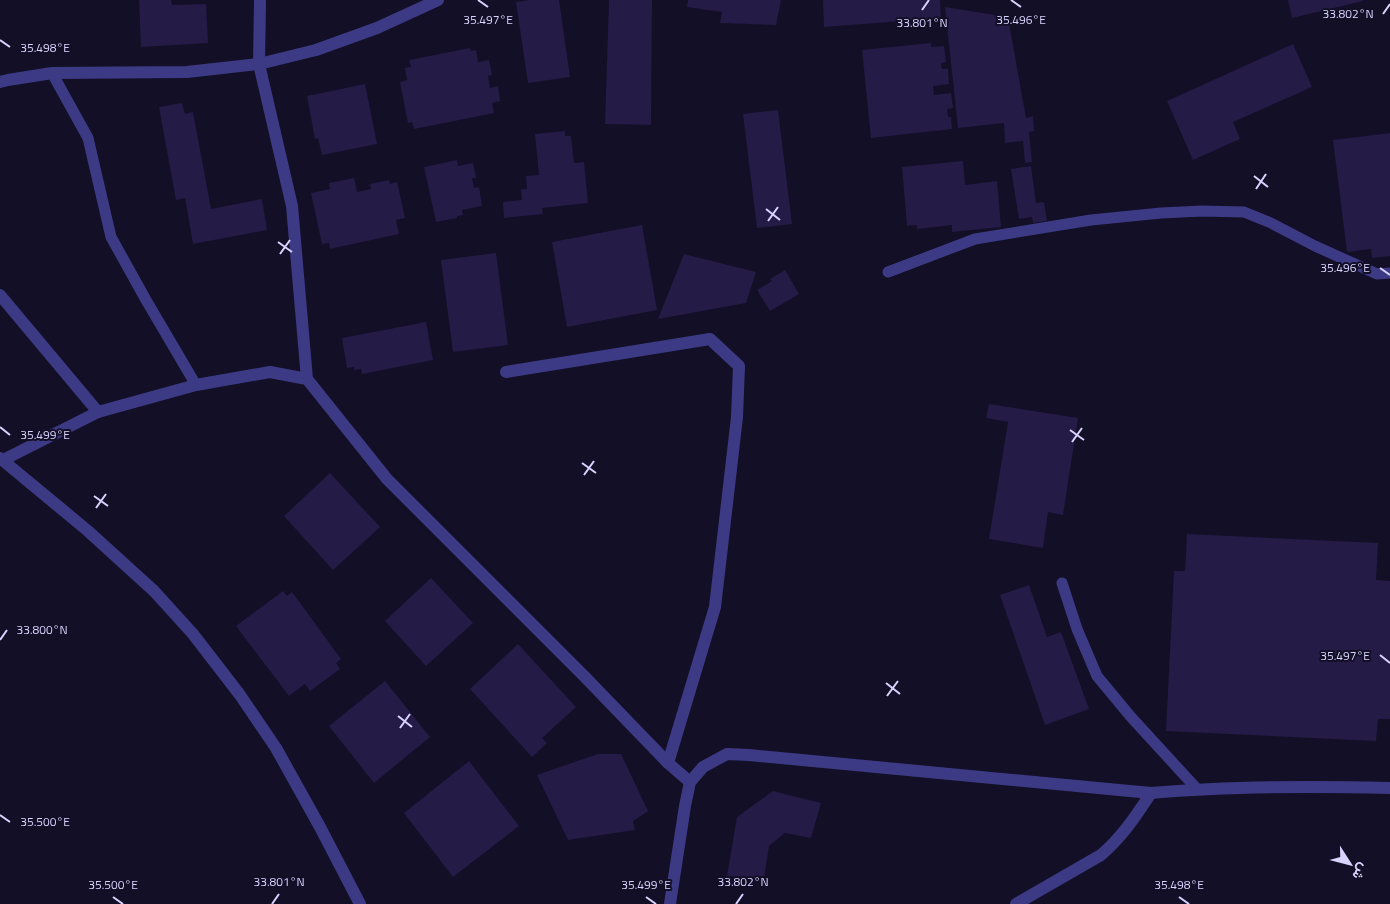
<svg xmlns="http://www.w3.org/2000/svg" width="1390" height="904" font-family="'Titillium Web',Vazirmatn,sans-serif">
<rect width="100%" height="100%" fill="#130f26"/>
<!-- building -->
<g fill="#241b47">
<path d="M139,0H171L172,5L206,4L208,43L141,47Z"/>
<path d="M530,0H559L570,77L528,83L516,2Z"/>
<path d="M609,0H652L651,125L605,124Z"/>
<path d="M688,0H781L776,25L720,23L722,12L687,7Z"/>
<path d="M823,0H940L941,18L824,27Z"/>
<path d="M1288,0H1363V1L1292,18Z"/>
<path d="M945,7L1008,17L1026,118L1033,116L1034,131L1029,132L1032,162L1025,163L1023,141L1005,143L1004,123L958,128Z"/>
<path d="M931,43V47L944,46L946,62L941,63L942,69H948L949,84L933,86L934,95L951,93L953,108L947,109L948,117H951L952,129L871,138L862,50Z"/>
<path d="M1293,44L1312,87L1233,122L1240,139L1193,160L1167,101Z"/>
<path d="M470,48L471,51L476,50L478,62L489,60L492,75L488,76L490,88L498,86L500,101L492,103L494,113L414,129L412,122L408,123L400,82L407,80L405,68L411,67L409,60Z"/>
<path d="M365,84L377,144L322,155L318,138L315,139L307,96Z"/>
<path d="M182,103L185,114L193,112L211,209L262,199L267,230L193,244L185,198L176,200L159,107Z"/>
<path d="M778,110L792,224L757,228L743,114Z"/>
<path d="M565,131V136H571L574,163L584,162L588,203L542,208L543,214L504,218L503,202L522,200L521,189H527L526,176L539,175L535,134Z"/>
<path d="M1390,133V256L1372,258L1371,249L1347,252L1333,140Z"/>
<path d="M457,160L458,166L473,163L476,178H472L474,188L479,187L482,206L462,210L463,215L457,216V218L436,222L424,167Z"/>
<path d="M963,161L965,185L997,181L1001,227L952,232V225L917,229V225L907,226L902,167Z"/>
<path d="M1031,166L1036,203L1044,202L1047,221L1033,223L1032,217L1019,219L1011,169Z"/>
<path d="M354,178L357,192L371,189L370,184L389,180L390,184L397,182L405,218L396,220L399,234L330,249L329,243L322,244L311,193L330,189L329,183Z"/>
<path d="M642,225L657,310L567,327L552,242Z"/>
<path d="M496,253L508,345L453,352L441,260Z"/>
<path d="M684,254L756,272L746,303L658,319Z"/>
<path d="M785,270L799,294L770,311L757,290L772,281L770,279Z"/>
<path d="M426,322L433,360L362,374L361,369L354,370V367L347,368L342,338Z"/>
<path d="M989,404L1078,418L1063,515L1048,512L1043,548L989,539L1008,422L986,418Z"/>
<path d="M330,473L380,527L333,570L284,516Z"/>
<path d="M1187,534L1378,543L1376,580L1390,581V719H1378L1376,741L1166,731L1174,571H1185Z"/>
<path d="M431,578L473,623L426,666L385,621Z"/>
<path d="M1029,585L1047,637L1061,632L1089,709L1045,725L1000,595Z"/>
<path d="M283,591L287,596L292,592L341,659L336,663L340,669L310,691L305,684L289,696L236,626Z"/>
<path d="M518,644L576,707L542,738L547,743L532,757L470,689Z"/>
<path d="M385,681L430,737L374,783L329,726Z"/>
<path d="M598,754H621L648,811L633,821L635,830L568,840L537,775Z"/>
<path d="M469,761L519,826L453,877L404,813Z"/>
<path d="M773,791L821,803L811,838L785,833L769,846L764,878L727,876L737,817Z"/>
</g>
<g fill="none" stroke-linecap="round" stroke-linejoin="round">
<!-- service -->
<g stroke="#3d3a85" stroke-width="11">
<path d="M52,73L88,138L111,237L146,300L196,385"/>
<path d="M888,272L975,239L1091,220L1161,213L1202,211L1244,212L1271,223L1315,246L1377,274L1390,273"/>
<path d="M1062,583L1077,629L1097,676L1131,717L1197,789"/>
</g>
<!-- minor -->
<g stroke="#3d3a85" stroke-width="12">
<path d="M260,0L259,64L292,206L307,379"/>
<path d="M0,82L8,80L52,73L187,72L259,64L316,50L377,28L438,0"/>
<path d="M0,295L98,412L196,385L270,372L307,379L387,479L584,676L668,763L690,782"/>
<path d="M506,372L710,339L739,366L737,417L715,607L668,763"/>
<path d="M0,458L88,531L154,591L193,634L240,695L276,748L320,827L360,904"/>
<path d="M3,460L98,412"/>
<path d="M670,904L685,806L690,782L703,767L727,754L749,755L1151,793C1230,786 1310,786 1390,788"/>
<path d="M1016,904L1101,855C1122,837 1136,816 1151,793"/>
</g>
</g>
<!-- ticks -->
<path fill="none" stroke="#d9d4ff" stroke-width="2" d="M478,0L488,7M1011,0L1021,7M922,10L929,0M1383,14L1390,4M0,40L10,47M1254,176L1268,187M1256,189L1266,174M766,209L780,220M768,221L778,207M278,242L292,252M280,254L290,240M1380,268L1390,275M0,427L10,435M1070,430L1084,440M1072,442L1082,428M582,463L596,473M584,475L594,461M94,496L108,506M96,508L106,494M0,640L7,630M1380,655L1390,663M886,683L900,694M887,696L898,681M398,716L412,727M400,728L410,714M0,815L10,822M113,897L123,904M646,897L656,904M1179,897L1189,904M272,904L279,894M736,904L743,894"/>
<g font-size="12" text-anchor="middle" fill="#d9d4ff" stroke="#130f26" stroke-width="4" stroke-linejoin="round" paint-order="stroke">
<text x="1348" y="18">33.802°N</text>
<text x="488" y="24">35.497°E</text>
<text x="1021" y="24">35.496°E</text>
<text x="922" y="27">33.801°N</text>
<text x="45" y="52">35.498°E</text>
<text x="1345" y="272">35.496°E</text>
<text x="45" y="439">35.499°E</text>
<text x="42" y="634">33.800°N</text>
<text x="1345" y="660">35.497°E</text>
<text x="45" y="826">35.500°E</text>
<text x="279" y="886">33.801°N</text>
<text x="743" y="886">33.802°N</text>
<text x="113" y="889">35.500°E</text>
<text x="646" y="889">35.499°E</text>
<text x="1179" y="889">35.498°E</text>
</g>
<!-- north arrow -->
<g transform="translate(1350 864) rotate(126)" stroke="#130f26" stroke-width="4" paint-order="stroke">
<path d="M0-4L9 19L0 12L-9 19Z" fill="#d9d4ff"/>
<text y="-8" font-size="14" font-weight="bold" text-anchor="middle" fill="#d9d4ff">ش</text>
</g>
</svg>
